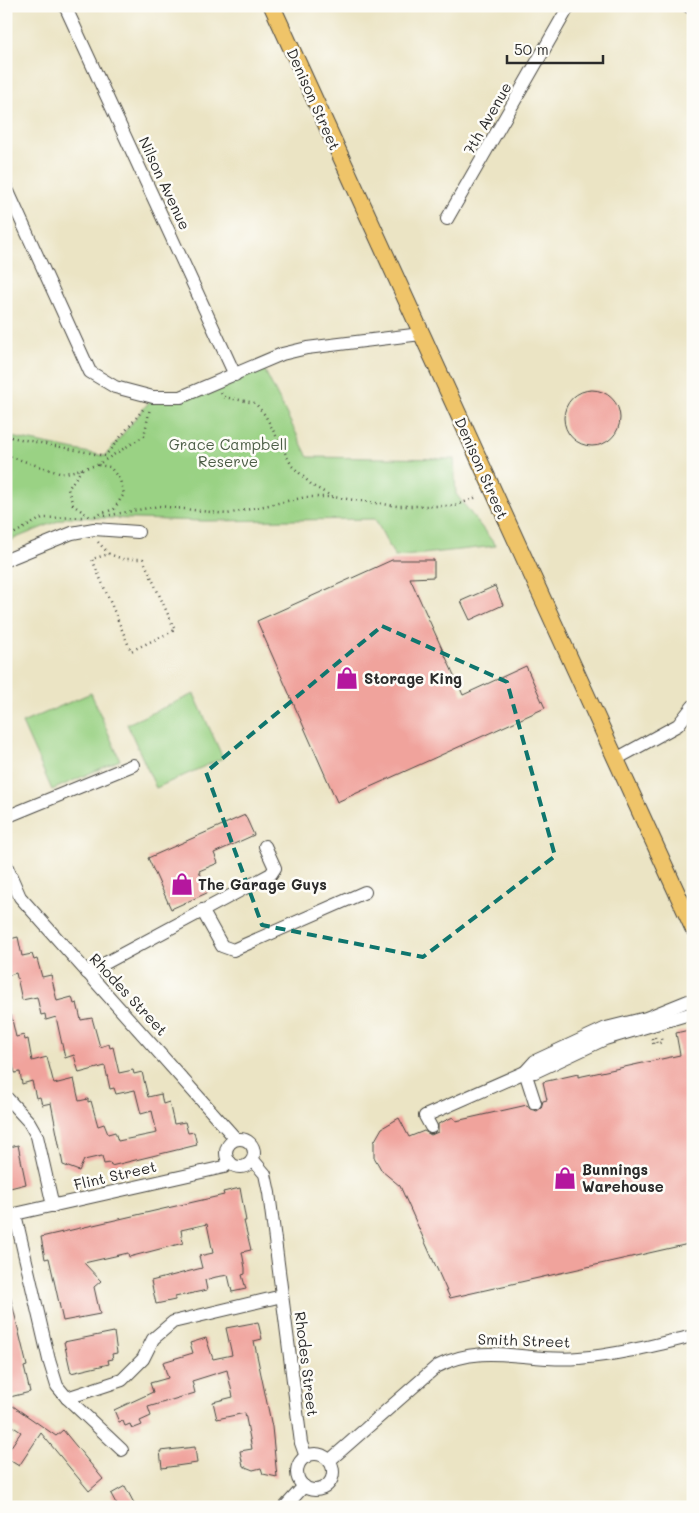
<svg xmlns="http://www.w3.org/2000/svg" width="699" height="1513" font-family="Mali,sans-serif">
<rect width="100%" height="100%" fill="#fdfcf7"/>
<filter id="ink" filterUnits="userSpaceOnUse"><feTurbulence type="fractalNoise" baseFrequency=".02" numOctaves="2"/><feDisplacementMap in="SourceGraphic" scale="10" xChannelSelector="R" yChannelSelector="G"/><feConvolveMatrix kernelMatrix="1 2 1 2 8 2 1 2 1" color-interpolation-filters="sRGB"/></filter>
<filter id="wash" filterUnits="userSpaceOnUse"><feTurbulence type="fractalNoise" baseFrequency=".0096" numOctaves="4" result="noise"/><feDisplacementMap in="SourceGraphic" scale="20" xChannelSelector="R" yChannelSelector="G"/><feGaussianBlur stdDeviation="1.12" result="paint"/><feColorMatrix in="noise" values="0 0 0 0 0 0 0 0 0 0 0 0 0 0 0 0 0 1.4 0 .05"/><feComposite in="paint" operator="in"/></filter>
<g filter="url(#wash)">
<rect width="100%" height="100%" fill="#ebe4c4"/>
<!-- green -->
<g fill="#9ad284" stroke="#627e58">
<path d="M261,363L308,457L454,459L456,494L496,546L395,557L375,519L204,521L68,517L6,542V436L105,456L153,397H181Z"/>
<path d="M91,693L120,760L52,790L22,723Z"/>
<path d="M194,694L223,758L156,788L127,724Z"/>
</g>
<g id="blocks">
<!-- building -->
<g fill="#f0a39c">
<circle cx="592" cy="418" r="28"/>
<path d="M392,560H434V577L410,578L463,695L526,666L545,708L337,802L257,621Z"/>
<path d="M495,586L503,605L470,620L461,601Z"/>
<path d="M245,815L254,835L214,853L218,863L199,871L209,892L171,909L148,858Z"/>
<path d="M18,937L22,956L32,954L34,960L37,959L42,977L51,975L57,1001L72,997L74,1004L77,1003L81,1020L92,1018L100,1047L109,1044L110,1048L113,1047L119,1073L133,1070L134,1074L142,1072L148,1097L161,1094L163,1104L169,1102L174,1124L185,1122L188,1133L194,1132L197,1145L111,1166L110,1163L104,1164L102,1156L84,1160L79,1171L63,1165L51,1103L42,1105L40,1097L36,1098L32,1081L22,1084L20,1072L15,1073L10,1054L6,1055V1015H11L16,1037L24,1035L25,1040L28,1039L32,1061L47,1057L54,1084L74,1079L79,1101L88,1099V1102L91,1101L98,1126L104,1124L108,1134L115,1132L118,1141L157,1133L152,1111L141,1114L135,1090L116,1094L114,1088L110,1089L105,1066L79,1073L74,1055L65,1058L56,1017L46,1020L45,1014L41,1015L37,997L22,1000L16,973L6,976V940Z"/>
<path d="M693,1029V1243L450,1298L400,1186L382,1171L374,1157V1142L382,1128L399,1118L409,1137L424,1131L431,1135L438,1132V1124L453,1117L456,1121L527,1105L530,1109L537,1111L541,1108L543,1101L547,1100L543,1082L578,1074V1077L680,1055L676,1033Z"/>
<path d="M18,1145L26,1184L6,1189V1148Z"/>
<path d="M240,1188L246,1221H244L251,1250L242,1252L245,1268V1274L242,1275L246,1289L232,1292L228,1275L216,1277L205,1280L207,1290L175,1297V1300L156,1304L151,1281L202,1268L199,1256L213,1253L207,1224L181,1230L183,1243L129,1257L128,1253L84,1263L101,1281L94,1287L100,1314L63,1321L49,1258L45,1259L41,1237L224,1195L223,1192Z"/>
<path d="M10,1295L27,1366L24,1367L30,1392L6,1398V1296Z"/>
<path d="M258,1322L262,1339L254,1341L272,1427L277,1477L263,1474L261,1468L253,1470L243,1466L240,1451L252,1449L245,1413L217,1419L213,1402L233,1397L227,1370L192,1381L195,1393L148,1407L151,1416L140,1421L142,1425L132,1429L130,1424L125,1426L123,1421L119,1422L114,1410L153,1392L150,1383L168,1378L163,1362L193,1353L190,1343L206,1338L213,1359L232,1355L226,1328Z"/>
<path d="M114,1332L117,1353L112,1354L113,1359L108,1360L109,1364L71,1373L64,1342Z"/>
<path d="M13,1406L56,1436L63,1430L103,1479L89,1491L41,1433L19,1466L6,1458V1454L21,1432L6,1422V1416Z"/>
<path d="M195,1447L197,1463L162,1468L160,1451Z"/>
<path d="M125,1486L136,1507H118L111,1494Z"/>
</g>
</g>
</g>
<g filter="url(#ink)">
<use href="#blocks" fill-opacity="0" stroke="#484742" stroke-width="1"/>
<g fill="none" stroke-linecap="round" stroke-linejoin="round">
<defs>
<g id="minor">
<path d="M65,6L235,375"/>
<path d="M688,6L693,9"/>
<path d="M6,187L90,372L115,387L153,397H181L282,354L307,348L421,334"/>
<path d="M447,219L569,6"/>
<path d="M6,560L72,533L94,529L138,532"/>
<path d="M616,759L678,725L693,706"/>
<path d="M6,817L133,765"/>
<path d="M6,865L20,897L236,1139"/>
<path d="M202,910L222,946L233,950L365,892"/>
<path d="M87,973L271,874L275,868L265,846"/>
<path d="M6,1097L29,1122L37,1136L53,1206"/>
<path d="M535,1103L525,1072L535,1061L606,1028L646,1018L693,999"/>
<path d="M431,1127L425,1116L525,1072H535L605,1039L693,1013"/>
<circle cx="240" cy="1153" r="14"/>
<path d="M253,1160L265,1174L269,1193L301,1443L306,1457"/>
<path d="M15,1214L49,1360L57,1386L67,1398L122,1450"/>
<path d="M6,1216L224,1167L230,1162"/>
<path d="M67,1398L122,1380L143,1359L153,1339L173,1322L282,1296"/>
<circle cx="315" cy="1472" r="18"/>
<path d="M329,1461L436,1367C485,1341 528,1363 579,1358C618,1355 655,1345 693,1336"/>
<path d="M285,1507L304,1486"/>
</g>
<path id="major" d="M272,6L693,928"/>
</defs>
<!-- minor casing -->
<use href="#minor" stroke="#484742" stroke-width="14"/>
<!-- major casing -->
<use href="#major" stroke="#484742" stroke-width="18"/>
<!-- path -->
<g stroke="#484742" stroke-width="2.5" stroke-dasharray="1 4" stroke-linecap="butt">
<path d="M221,393L224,397L255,403L265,415L292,466L313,486L333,497L397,506H455L477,497"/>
<path d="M6,436L105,456L145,407"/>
<path d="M6,455L62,474L97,465L144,436L150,408"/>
<path d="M82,469L68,489L73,505L90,517"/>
<path d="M95,516L114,509L124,494L120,480L110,467L98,465"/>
<path d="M105,516L159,506L227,514L306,497H333"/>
<path d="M6,538L42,518L82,517"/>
<path d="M98,542L109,554L92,559L131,651L175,630L143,559H123L109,554"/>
<path d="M655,1037L657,1044L662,1042L660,1035"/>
<path d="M652,1038L654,1047"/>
</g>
<!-- minor -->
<use href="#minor" stroke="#fff" stroke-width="12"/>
<!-- major -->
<use href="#major" stroke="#efc469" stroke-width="16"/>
</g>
</g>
<!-- marked area -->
<path fill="none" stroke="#0f766e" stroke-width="4" stroke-dasharray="10 6" stroke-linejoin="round" d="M382,626L507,682L555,856L423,957L262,925L206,772Z"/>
<!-- icons -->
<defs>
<symbol id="shop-bare" viewBox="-9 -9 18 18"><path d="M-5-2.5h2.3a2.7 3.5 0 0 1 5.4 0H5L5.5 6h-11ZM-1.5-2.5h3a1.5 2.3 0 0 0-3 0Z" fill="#b5179e" stroke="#fdfcf7" stroke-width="2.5" paint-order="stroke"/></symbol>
</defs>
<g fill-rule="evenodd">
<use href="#shop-bare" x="331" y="662" width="32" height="32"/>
<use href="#shop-bare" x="166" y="868" width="32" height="32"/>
<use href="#shop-bare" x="549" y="1162" width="32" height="32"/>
</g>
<g text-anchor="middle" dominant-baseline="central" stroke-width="5" stroke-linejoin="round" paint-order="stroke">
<!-- street labels -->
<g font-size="15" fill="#2b2b2b" stroke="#fdfcf7">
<text transform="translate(314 99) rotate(66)">Denison Street</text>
<text transform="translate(487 118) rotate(-60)">7th Avenue</text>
<text transform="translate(165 183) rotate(65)">Nilson Avenue</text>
<text transform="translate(482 468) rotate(66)">Denison Street</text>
<text transform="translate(129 994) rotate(47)">Rhodes Street</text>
<text transform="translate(115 1175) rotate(-13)">Flint Street</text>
<text transform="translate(524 1340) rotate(2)">Smith Street</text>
<text transform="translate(307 1364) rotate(83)">Rhodes Street</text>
</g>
<!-- park labels -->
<g font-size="15" fill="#4c5d46" stroke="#fdfcf7">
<text x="228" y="444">Grace Campbell<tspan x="228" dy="17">Reserve</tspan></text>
</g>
<!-- poi labels -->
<g font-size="15" font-weight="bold" fill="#2b2b2b" stroke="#fdfcf7" text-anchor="start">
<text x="364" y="678">Storage King</text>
<text x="198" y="884">The Garage Guys</text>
<text x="582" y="1169">Bunnings<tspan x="582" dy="17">Warehouse</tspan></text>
</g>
</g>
<!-- margin -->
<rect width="699" height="1513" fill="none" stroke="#fdfcf7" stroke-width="25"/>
<!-- scale -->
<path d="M507 55v8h96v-8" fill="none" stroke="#2b2b2b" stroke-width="2.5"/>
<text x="514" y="55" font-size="15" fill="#2b2b2b" stroke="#fdfcf7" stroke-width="4" paint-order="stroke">50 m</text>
</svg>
